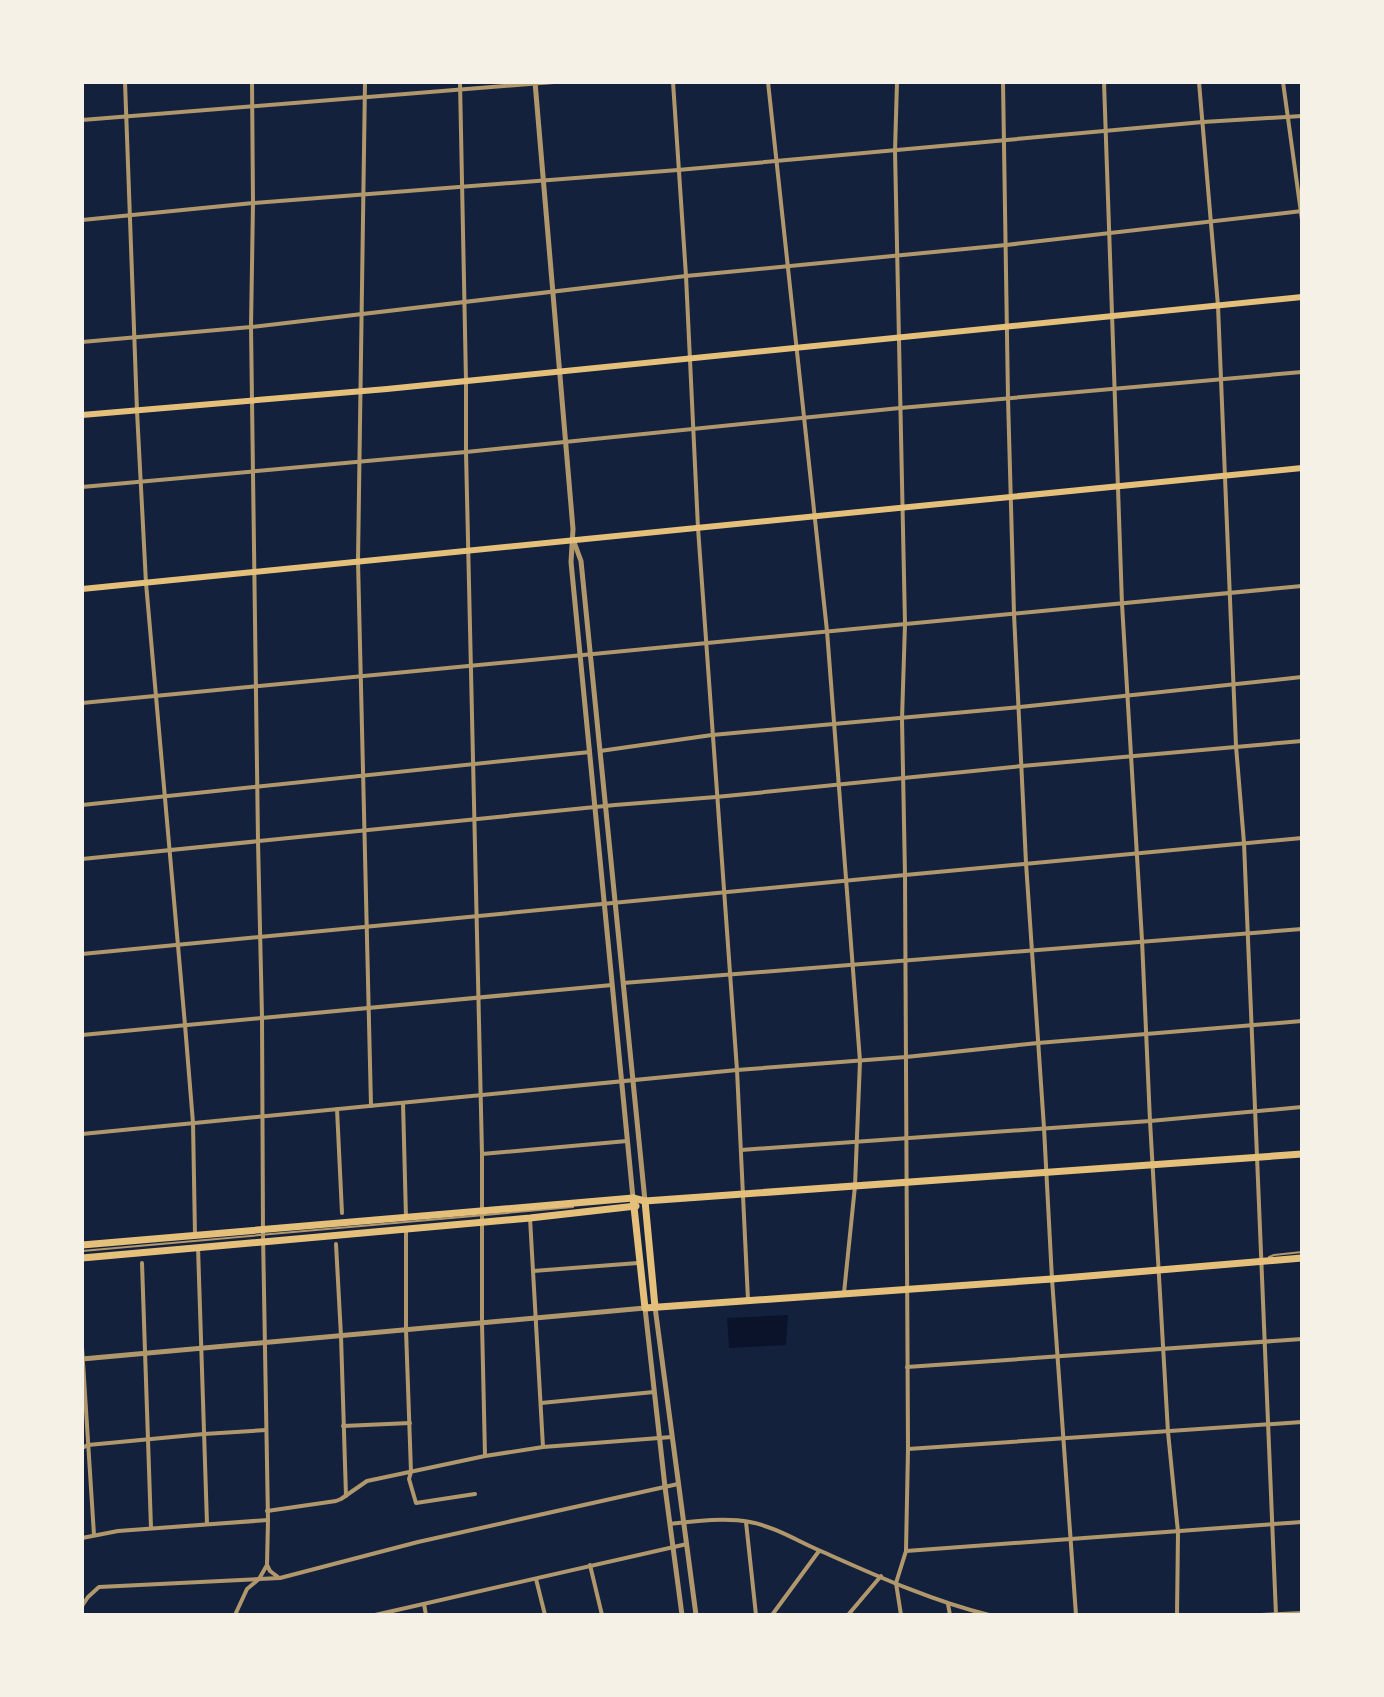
<svg xmlns="http://www.w3.org/2000/svg" width="1384" height="1697" font-family="Figtree,sans-serif">
<rect width="100%" height="100%" fill="#14213d"/>
<!-- water -->
<path fill="#0b132b" d="M788,1315L786,1345L729,1348L727,1318Z"/>
<g fill="none" stroke-linecap="round" stroke-linejoin="round">
<!-- service -->
<g stroke="#b1986c" stroke-width="2">
<path d="M82,1251L573,1207"/>
<path d="M1269,1257L1274,1255L1302,1252"/>
</g>
<!-- minor -->
<g stroke="#b1986c" stroke-width="4">
<path d="M125,82L137,411L146,583L185,1025L193,1123L195,1235"/>
<path d="M365,82L358,561L371,1106"/>
<path d="M460,82L466,381V452L482,1154V1323L485,1456"/>
<path d="M673,82L686,276L698,528L737,1070L748,1300"/>
<path d="M768,82L827,631L860,1061L855,1186L844,1293"/>
<path d="M897,82L895,151L905,624L902,719L905,875L908,1449L906,1551L896,1583L901,1615"/>
<path d="M1003,82L1008,398L1014,614L1026,863L1044,1128L1052,1279L1076,1615"/>
<path d="M1104,82L1122,604L1142,940L1150,1121L1168,1432L1178,1532L1177,1615"/>
<path d="M1199,82L1218,306L1236,746L1244,843L1276,1615"/>
<path d="M1283,82L1302,220"/>
<path d="M82,120L554,82"/>
<path d="M82,220L253,203L678,170L1203,122L1302,116"/>
<path d="M82,342L251,327L686,276L1006,245L1302,211"/>
<path d="M82,487L466,452L900,408L1302,372"/>
<path d="M82,703L1302,586"/>
<path d="M600,751L712,735L1020,707L1302,677"/>
<path d="M82,805L590,752"/>
<path d="M82,859L615,805L716,797L1022,766L1302,741"/>
<path d="M82,954L905,875L1302,838"/>
<path d="M623,983L1302,929"/>
<path d="M82,1035L612,985"/>
<path d="M403,1103L406,1218"/>
<path d="M337,1109L342,1213"/>
<path d="M82,1134L737,1070L906,1057L1038,1043L1302,1021"/>
<path d="M741,1150L1150,1121L1302,1107"/>
<path d="M482,1154L627,1141"/>
<path d="M530,1218L543,1447"/>
<path d="M406,1229V1330L411,1472L409,1479L416,1503L475,1494"/>
<path d="M336,1244L341,1336L346,1496"/>
<path d="M198,1247L207,1524"/>
<path d="M142,1263L151,1528"/>
<path d="M533,1271L638,1263"/>
<path d="M82,1347L94,1535"/>
<path d="M907,1367L1302,1339"/>
<path d="M541,1403L654,1392"/>
<path d="M343,1426L410,1423"/>
<path d="M82,1448L88,1445L204,1434L266,1430"/>
<path d="M908,1449L1302,1422"/>
<path d="M267,1511L336,1501L341,1499L367,1481L485,1456L543,1447L672,1437"/>
<path d="M746,1522L756,1615"/>
<path d="M670,1524C695,1521 725,1517 750,1522C776,1527 799,1542 823,1552C877,1576 932,1601 989,1615"/>
<path d="M82,1538L118,1531L268,1520"/>
<path d="M906,1551L1302,1522"/>
<path d="M267,1565L270,1571L278,1577"/>
<path d="M590,1565L602,1615"/>
<path d="M536,1579L545,1615"/>
<path d="M424,1604L426,1615"/>
<path d="M948,1604L950,1615"/>
<path d="M82,1606L88,1597L99,1587L280,1578L418,1542L678,1484"/>
<path d="M235,1615L247,1589L259,1579L267,1565L268,1520L263,1234L262,1017L258,841L251,327L253,203L252,82"/>
<path d="M375,1615L687,1544"/>
<path d="M772,1615L819,1551"/>
<path d="M848,1615L881,1576"/>
<path d="M1261,1615L1302,1613"/>
</g>
<!-- tertiary -->
<g stroke="#b1986c" stroke-width="5">
<path d="M535,82L573,529L571,562L633,1198"/>
<path d="M574,542L581,561L645,1201"/>
<path d="M655,1307L696,1615"/>
<path d="M82,1359L645,1308L665,1487L682,1615"/>
</g>
<!-- secondary -->
<g stroke="#e5c07b" stroke-width="6">
<path d="M82,415L387,389L1302,297"/>
<path d="M82,589L1302,468"/>
</g>
<!-- primary -->
<g stroke="#e5c07b" stroke-width="7">
<path d="M633,1198L645,1308L1052,1279L1302,1258"/>
<path d="M645,1201L655,1307"/>
<path d="M82,1245L633,1198L645,1201L1302,1154"/>
<path d="M82,1258L530,1218L636,1206"/>
</g>
</g>
<!-- border -->
<rect width="1384" height="1697" fill="none" stroke="#f6f1e7" stroke-width="168"/>
</svg>
